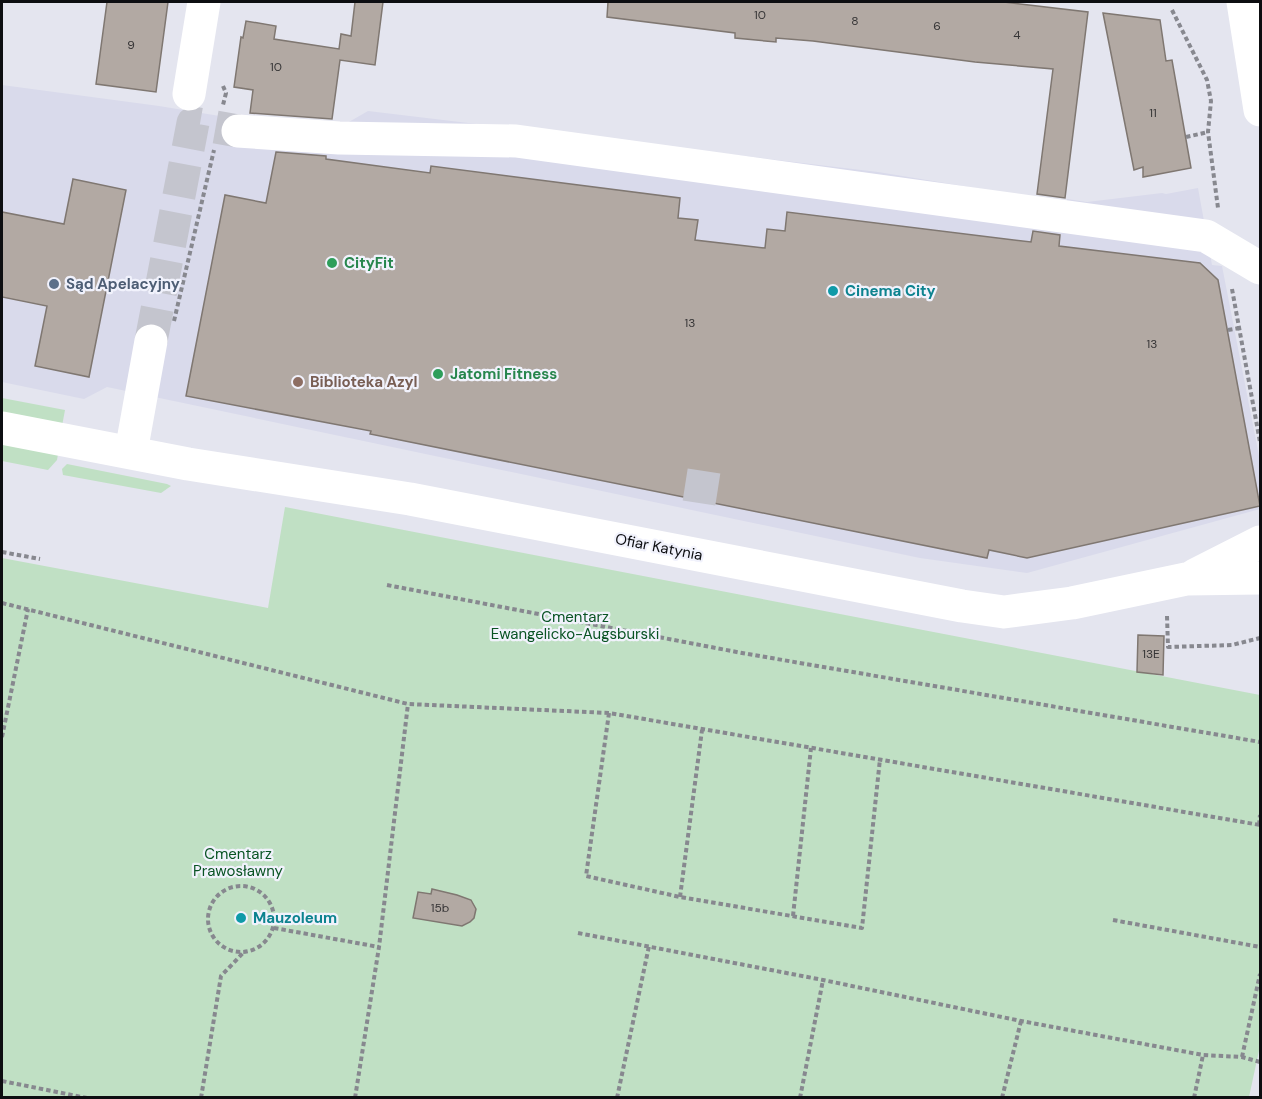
<svg xmlns="http://www.w3.org/2000/svg" width="1262" height="1099" font-family="'DM Sans',sans-serif">
<rect width="100%" height="100%" fill="#e4e5ef"/>
<!-- built -->
<path fill="#d9daeb" d="M2,85L159,106L328,134L368,111L878,172L1067,203V199L1087,202L1162,193L1166,194L1198,188L1212,265L1222,266L1260,461V509L1027,573L920,558L107,387L84,399L2,382Z"/>
<!-- green -->
<g fill="#c0e0c4">
<path d="M2,398L65,410L62,426L2,414Z"/>
<path d="M2,443L58,454L57,460L48,470L2,461Z"/>
<path d="M67,464L167,484L171,486L161,493L63,475L62,469Z"/>
<path d="M285,507L1260,695V1046L1249,1097H2V558L268,608Z"/>
</g>
<!-- building -->
<g fill="#b2a9a3" stroke="#7f7771" stroke-width="1.5">
<path d="M107,2H168L156,92L96,84Z"/>
<path d="M355,2H383L375,65L340,60L332,119L250,113L253,90L234,87L241,37L243,38L246,21L276,26L274,39L339,49L341,34L351,36Z"/>
<path d="M608,2H1004L1088,12L1065,198L1037,194L1053,69L975,62L813,41L776,38V42L735,38V33L607,17Z"/>
<path d="M1103,13L1160,20L1166,61L1172,60L1191,168L1143,177V167L1134,170Z"/>
<path d="M276,152L326,156V159L430,173L431,166L680,198L678,218L698,220L695,240L765,248L767,229L785,231L787,212L1031,242L1033,231L1060,235L1059,246L1200,263L1218,280L1260,506L1027,558L989,550L987,558L370,434L371,431L186,396L225,195L266,203Z"/>
<path d="M73,179L126,190L89,377L35,366L47,306L2,297V212L64,224Z"/>
<path d="M1138,635L1164,636L1163,675L1137,672Z"/>
<path d="M432,889L457,895L471,900L476,909L474,918L470,922L462,926L413,918L418,892L431,894Z"/>
</g>
<g fill="none" stroke-linecap="round" stroke-linejoin="round">
<!-- minor-tunnel -->
<g stroke="#c4c5ce" stroke-width="33" stroke-dasharray="33 16" stroke-linecap="butt">
<path d="M151,341L193,123L238,131"/>
<path d="M699,503L704,471"/>
</g>
<!-- path -->
<g stroke="#87888f" stroke-width="4" stroke-dasharray="4.5 3" stroke-linecap="butt">
<path d="M1172,10L1207,80L1211,101L1208,132L1218,208"/>
<path d="M223,86L226,93L223,105"/>
<path d="M1186,137L1208,132"/>
<path d="M1232,289L1260,442"/>
<path d="M174,321L214,150"/>
<path d="M1228,330L1239,328"/>
<path d="M2,552L40,559"/>
<path d="M387,585L742,653L1260,742"/>
<path d="M2,603L408,704L609,713L1260,825"/>
<path d="M1167,616L1168,647L1232,645L1260,638"/>
<path d="M609,713L586,876L680,897L862,928L880,759"/>
<path d="M2,737L28,609"/>
<path d="M1259,825L1260,815"/>
<circle cx="241" cy="919" r="33"/>
<path d="M680,897L702,730"/>
<path d="M793,916L811,748"/>
<path d="M1113,920L1260,947"/>
<path d="M274,928L379,947"/>
<path d="M578,933L823,980L1021,1021L1203,1055L1242,1057L1260,1062"/>
<path d="M1242,1057L1260,974"/>
<path d="M2,1081L87,1098"/>
<path d="M201,1098L221,976L243,953"/>
<path d="M355,1098L379,947L408,704"/>
<path d="M617,1098L649,946"/>
<path d="M800,1098L823,980"/>
<path d="M1002,1098L1021,1021"/>
<path d="M1194,1098L1203,1055"/>
</g>
<!-- minor -->
<g stroke="#fff" stroke-width="33">
<path d="M1243,2L1260,110"/>
<path d="M189,94L204,2"/>
<path d="M238,131L339,138L516,141L1206,236L1260,268"/>
<path d="M2,428L188,464L410,499L962,606L1004,612L1072,603L1186,579L1260,578"/>
<path d="M131,452L151,341"/>
<path d="M1195,575L1260,542"/>
</g>
</g>
<!-- markers -->
<g fill="#2e9e5b" stroke="#f1f2fc" stroke-width="2">
<circle cx="332" cy="263" r="6"/>
<circle cx="438" cy="374" r="6"/>
</g>
<circle fill="#5c6f8a" stroke="#f1f2fc" stroke-width="2" cx="54" cy="284" r="6"/>
<g fill="#0f9aa8" stroke="#f1f2fc" stroke-width="2">
<circle cx="833" cy="291" r="6"/>
<circle cx="241" cy="918" r="6"/>
</g>
<circle fill="#8d6e63" stroke="#f1f2fc" stroke-width="2" cx="298" cy="382" r="6"/>
<g text-anchor="middle" dominant-baseline="central" stroke-width="4.5" stroke-linejoin="round" paint-order="stroke">
<!-- number labels -->
<g font-size="12" fill="#363536">
<text x="760" y="15">10</text>
<text x="855" y="21">8</text>
<text x="937" y="26">6</text>
<text x="1017" y="35">4</text>
<text x="131" y="45">9</text>
<text x="276" y="67">10</text>
<text x="1153" y="113">11</text>
<text x="690" y="323">13</text>
<text x="1152" y="344">13</text>
<text x="1151" y="654">13E</text>
<text x="440" y="908">15b</text>
</g>
<!-- leisure labels -->
<g font-size="15" font-weight="bold" fill="#27864d" stroke="#f1f2fc" text-anchor="start">
<text x="344" y="263">CityFit</text>
<text x="450" y="374">Jatomi Fitness</text>
</g>
<!-- service labels -->
<g font-size="15" font-weight="bold" fill="#4e5e75" stroke="#f1f2fc" text-anchor="start">
<text x="66" y="284">Sąd Apelacyjny</text>
</g>
<!-- culture labels -->
<g font-size="15" font-weight="bold" fill="#0d838f" stroke="#f1f2fc" text-anchor="start">
<text x="845" y="291">Cinema City</text>
<text x="253" y="918">Mauzoleum</text>
</g>
<!-- education labels -->
<g font-size="15" font-weight="bold" fill="#785e54" stroke="#f1f2fc" text-anchor="start">
<text x="310" y="382">Biblioteka Azyl</text>
</g>
<!-- street labels -->
<g font-size="15" fill="#0d0e11" stroke="#f1f2fc">
<text transform="translate(659 547) rotate(11)">Ofiar Katynia</text>
</g>
<!-- park labels -->
<g font-size="15" fill="#095323" stroke="#f1f2fc">
<text x="575" y="617">Cmentarz<tspan x="575" dy="17">Ewangelicko-Augsburski</tspan></text>
<text x="238" y="854">Cmentarz<tspan x="238" dy="17">Prawosławny</tspan></text>
</g>
</g>
<!-- border -->
<rect width="1262" height="1099" fill="none" stroke="#0d0e11" stroke-width="6"/>
</svg>
